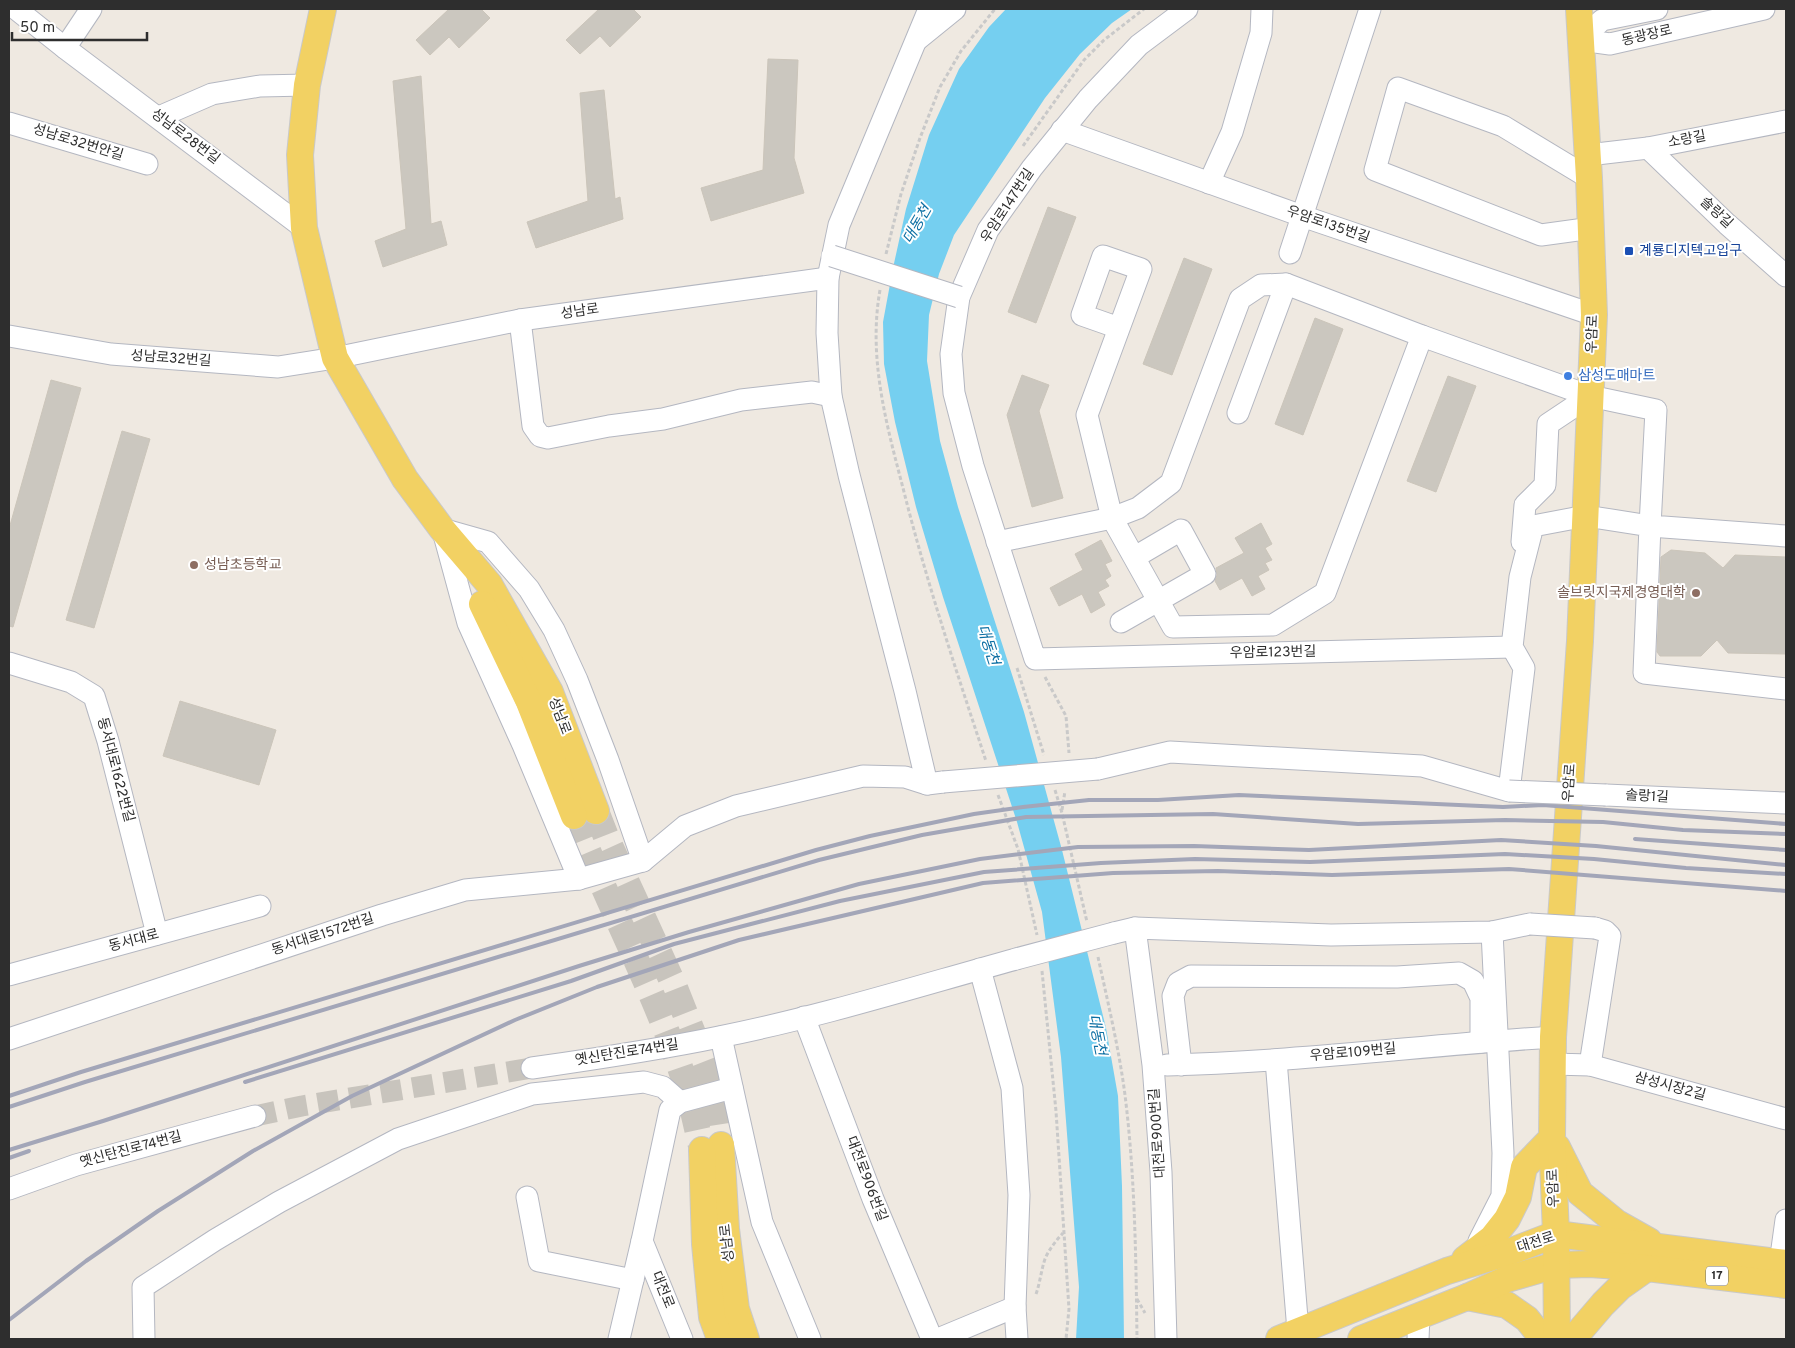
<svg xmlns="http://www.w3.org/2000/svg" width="1795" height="1348" font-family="Overpass,'Noto Sans KR',sans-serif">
<rect width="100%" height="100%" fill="#efe9e1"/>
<!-- water -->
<path fill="#75cff0" d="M1006,9H1132L1112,23L1080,54L1045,98L954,235L939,274L929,315L927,361L940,441L958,507L1024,712L1062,850L1106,1028L1118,1096L1122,1186L1124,1339H1076L1079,1287L1061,1057L1042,912L1017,822L943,597L916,507L895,422L884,364L883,322L893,268L906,209L929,135L959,69L989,27Z"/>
<!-- building -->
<g fill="#cbc7bf" stroke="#cbc5ba">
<path d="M449,9H481L490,18L459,48L449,37L430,55L416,40Z"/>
<path d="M599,9H633L641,17L610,47L600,36L580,54L566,40Z"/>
<path d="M768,59L798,60L794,158L804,193L711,221L701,188L763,170Z"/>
<path d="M421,76L431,224L441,221L447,245L383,267L375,241L406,229L393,81Z"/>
<path d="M604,90L615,199L620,197L623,219L536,248L527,222L588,201L580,93Z"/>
<path d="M1048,207L1076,217L1036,323L1008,312Z"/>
<path d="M1184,258L1212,269L1172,375L1143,364Z"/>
<path d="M1315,318L1343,329L1303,435L1275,424Z"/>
<path d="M1022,375L1049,385L1039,411L1063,498L1032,507L1007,415Z"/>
<path d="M1448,376L1476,386L1436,492L1407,481Z"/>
<path d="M51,380L81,388L13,627L9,626V529Z"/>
<path d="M122,431L150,439L94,628L66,620Z"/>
<path d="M1261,523L1272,544L1265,548L1272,560L1265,563L1269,570L1258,576L1265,589L1252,596L1242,578L1220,590L1215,581L1217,575L1216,568L1244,553L1235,538Z"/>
<path d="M1101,540L1112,561L1105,564L1111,576L1105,580L1109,586L1098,592L1105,605L1091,613L1082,594L1059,606L1050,588L1083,570L1075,554Z"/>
<path d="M1671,550L1705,553L1723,568L1735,555L1786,557V654L1728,653L1717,640L1701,656H1660L1657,652L1661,557Z"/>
<path d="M180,701L276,730L259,785L163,756Z"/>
</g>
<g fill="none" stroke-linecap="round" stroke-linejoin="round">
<!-- minor-tunnel -->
<path stroke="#c8c4bd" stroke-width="21" stroke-dasharray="21 11" stroke-linecap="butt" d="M255,1116L302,1106L532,1068"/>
<!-- major-tunnel -->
<g stroke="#c8c4bd" stroke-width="26" stroke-dasharray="26 13" stroke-linecap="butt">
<path d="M596,811L607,839L673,983L710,1076L721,1145"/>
<path d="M574,816C608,905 654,989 684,1079C692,1102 696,1126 702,1150"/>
</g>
<defs>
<g id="minor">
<path d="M16,9L65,48L304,228"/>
<path d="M1187,9L1139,45L1088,99L1032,168L988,230L959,297L951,354L954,393L973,466L1035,659L1512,647"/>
<path d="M918,39L955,9"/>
<path d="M1581,40L1610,44L1764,9"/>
<path d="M1581,40L1602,20L1657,9"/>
<path d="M65,48L91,9"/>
<path d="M159,117L212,94L260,86L307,85"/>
<path d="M9,123L147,164"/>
<path d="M1062,130L1302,216L1594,315"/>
<path d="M1648,148L1727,224L1786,276"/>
<path d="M1588,155L1648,148L1786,121"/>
<path d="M1589,178L1503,126L1398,88L1375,170L1541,235L1592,228"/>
<path d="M1209,183L1232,132L1261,33L1262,9"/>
<path d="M1290,253L1370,9"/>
<path d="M520,320L533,426L540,436L548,438L609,426L663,419L741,400L812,392L831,396"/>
<path d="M1119,328L1082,315L1103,256L1141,269L1087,415L1112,518L1173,627L1273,625L1325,593L1422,336"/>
<path d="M9,336L111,354L278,367L335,358L520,320L828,278"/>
<path d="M1238,413L1286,284"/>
<path d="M442,529L488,542L529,589L554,630L577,680L608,760L643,861"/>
<path d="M443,531L468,623L523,745L579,879"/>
<path d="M997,542L1112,518L1138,508L1171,483L1240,299L1261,285L1286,284L1422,336L1590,396L1656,410L1650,526L1786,536"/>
<path d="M1522,542L1525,505L1545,485L1548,424L1590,396"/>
<path d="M1121,622L1205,574L1181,530L1135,557"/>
<path d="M9,663L71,682L94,696L108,741L157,934"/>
<path d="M1098,769L1170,752L1422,766L1509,791L1524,668L1512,647L1520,577L1533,526L1586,516L1650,526L1644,673L1786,689"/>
<path d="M927,784L905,691L849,475L831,396L827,333L828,278L839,225L929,9"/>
<path d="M1606,795L1786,803"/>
<path d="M1135,928L1153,1065L1161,1172L1166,1339"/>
<path d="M1114,933L1135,928L1331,935L1492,932L1530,924"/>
<path d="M980,969L1012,1088L1019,1195L1015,1307L1017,1339"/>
<path d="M9,975L260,906"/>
<path d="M804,1017L873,1199L932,1339"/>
<path d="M721,1037L762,1222L810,1339"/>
<path d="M9,1039L382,915L465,890L579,879L643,861L685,826L736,806L863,776L905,777L927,784L943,782"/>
<path d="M1276,1060L1298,1331"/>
<path d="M1552,1064L1590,1065L1786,1119"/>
<path d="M1167,1065C1296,1062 1425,1045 1553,1037"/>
<path d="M1181,1065L1173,996L1178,983L1191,976L1397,977L1459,973L1473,981L1481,998V1042"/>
<path d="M1590,1065L1610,936L1605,931L1595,928"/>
<path d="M532,1068C595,1059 657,1050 719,1037C820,1017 918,986 1016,959"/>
<path d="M9,1189L76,1165L255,1116"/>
<path d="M527,1197L539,1261L633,1280"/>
<path d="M642,1241L682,1339"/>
<path d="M1479,1241L1502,1196L1503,1153L1492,932"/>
<path d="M1780,1263L1786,1220"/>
<path d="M144,1339L143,1287L215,1240L279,1202L398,1139L532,1094L644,1082L663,1087L680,1102"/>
<path d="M619,1339L642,1241L670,1110L680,1102L732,1088"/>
<path d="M938,1339L1015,1307"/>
<path d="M1418,1339L1419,1316"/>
</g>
<g id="major">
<path d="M323,9L307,85L300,155L304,228L335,358L405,479L442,529L489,584L550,692L596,811"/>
<path d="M482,604L529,702L574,816"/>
<path d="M721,1145L726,1229L736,1309L746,1339"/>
<path d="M1557,1147L1580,1193L1617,1223L1649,1241"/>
<path d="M702,1150L705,1244L712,1317L720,1339"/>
<path d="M1465,1259L1492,1238L1507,1219L1518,1197L1524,1167L1552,1138"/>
<path d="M1467,1297L1507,1305L1527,1319L1543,1339"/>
<path d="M1279,1339L1447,1271L1509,1252L1556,1234L1786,1263"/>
<path d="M1361,1339L1467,1297L1507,1279L1556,1265L1590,1264L1647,1268L1786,1285"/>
<path d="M1557,1339L1556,1234L1552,1138L1553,1037L1580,641L1594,315L1589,178L1579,9"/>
<path d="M1573,1339L1603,1304L1620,1287L1647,1268"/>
</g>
</defs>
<!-- minor casing -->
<use href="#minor" stroke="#b4b7c1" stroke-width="23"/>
<!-- major casing -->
<use href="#major" stroke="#c9c9c9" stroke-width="28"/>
<!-- path -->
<g stroke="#c9c9c9" stroke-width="3" stroke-dasharray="4 2.5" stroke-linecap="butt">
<path d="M1023,146L1084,60L1104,40L1144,9"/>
<path d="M886,254L901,194L920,138L940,87L961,51L995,9"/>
<path d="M880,290C868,357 886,423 903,488C926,580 956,670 986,761"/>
<path d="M1017,668L1044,755"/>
<path d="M1045,677L1066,716L1069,753"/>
<path d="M1055,790L1062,813L1087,922"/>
<path d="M998,795L1018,849L1037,935"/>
<path d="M1062,810L1065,791"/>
<path d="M1098,957C1108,1003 1119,1049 1125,1095C1135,1176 1136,1258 1137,1339"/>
<path d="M1042,971L1056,1111L1069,1309L1066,1339"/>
<path d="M1036,1294C1040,1283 1041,1271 1045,1259C1049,1249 1056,1241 1063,1233"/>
<path d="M1137,1299L1145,1313"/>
</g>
<!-- minor -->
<use href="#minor" stroke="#fff" stroke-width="21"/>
<!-- major -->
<use href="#major" stroke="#f2d163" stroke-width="26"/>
<!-- rail -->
<g stroke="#a3a6b8" stroke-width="4">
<path d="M1635,839L1786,850"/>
<path d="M245,1082L571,981L674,944L840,901L984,872L1101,863L1195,859L1310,862L1505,854L1594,859L1686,868L1786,874"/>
<path d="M9,1096L81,1072L816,850L870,836L974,814L1023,807L1089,800H1158L1239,795L1503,807L1543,805L1786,824"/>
<path d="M9,1107L85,1082L819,860L922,835L1026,817L1213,814L1358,824L1505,820L1603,822L1683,830L1786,834"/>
<path d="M9,1150L103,1121L579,966L689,932L859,884L980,859L1078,847L1194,846L1309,850L1501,840L1596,846L1786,865"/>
<path d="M9,1158L29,1151"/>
<path d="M9,1320L86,1261L158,1211L253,1151L352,1096L515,1020L597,987L739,940L983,883L1113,873L1218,871L1332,875L1509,869L1786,891"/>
</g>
<defs>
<g id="minor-bridge">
<path d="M832,256L959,297"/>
<path d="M943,782L1098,769"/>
<path d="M1509,791L1606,795"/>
<path d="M1530,924L1595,928"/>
<path d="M1016,959L1114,933"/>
</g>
</defs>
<!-- minor-bridge casing -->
<use href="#minor-bridge" stroke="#b4b7c1" stroke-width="23" stroke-linecap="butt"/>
<!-- minor-bridge -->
<use href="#minor-bridge" stroke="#fff" stroke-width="21"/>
</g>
<!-- markers -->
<rect fill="#1a4fb4" stroke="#fff" stroke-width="2" x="1624" y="246" width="10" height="10" rx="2.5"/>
<circle fill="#3f7fe0" stroke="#fff" stroke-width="2" cx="1568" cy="376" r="5"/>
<g fill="#8d6e63" stroke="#fff" stroke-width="2">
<circle cx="194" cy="565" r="5"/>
<circle cx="1696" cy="593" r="5"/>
</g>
<g text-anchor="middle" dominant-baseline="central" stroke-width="4" stroke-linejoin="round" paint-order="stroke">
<!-- shield labels -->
<rect fill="#fff" stroke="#6d6d6d" stroke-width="1" x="1706" y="1266.5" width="22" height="19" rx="4"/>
<g font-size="12" font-weight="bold" fill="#2e2e2e">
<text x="1717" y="1276">17</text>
</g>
<!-- street labels -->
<g font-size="14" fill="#2e2e2e" stroke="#fff">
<text transform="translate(1647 36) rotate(-13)">동광장로</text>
<text transform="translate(185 137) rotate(37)">성남로28번길</text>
<text transform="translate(1687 140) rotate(-11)">소랑길</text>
<text transform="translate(78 143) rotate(17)">성남로32번안길</text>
<text transform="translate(1008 206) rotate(-57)">우암로147번길</text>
<text transform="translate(1716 213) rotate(43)">솔랑길</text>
<text transform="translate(1328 225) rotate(19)">우암로135번길</text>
<text transform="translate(580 312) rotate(-8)">성남로</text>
<text transform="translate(1593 334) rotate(-88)">우암로</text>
<text transform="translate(171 359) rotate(4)">성남로32번길</text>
<text transform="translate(1273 653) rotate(-1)">우암로123번길</text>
<text transform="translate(559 716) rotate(69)">성남로</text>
<text transform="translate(115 770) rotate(75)">동서대로1622번길</text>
<text transform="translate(1570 783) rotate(-86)">우암로</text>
<text transform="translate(1647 797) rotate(3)">솔랑1길</text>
<text transform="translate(323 935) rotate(-18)">동서대로1572번길</text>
<text transform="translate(134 941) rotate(-15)">동서대로</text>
<text transform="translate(627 1053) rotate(-9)">옛신탄진로74번길</text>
<text transform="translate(1353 1053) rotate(-5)">우암로109번길</text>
<text transform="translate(1670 1087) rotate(15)">삼성시장2길</text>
<text transform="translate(1158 1133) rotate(-94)">대전로900번길</text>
<text transform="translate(131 1150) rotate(-15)">옛신탄진로74번길</text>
<text transform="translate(866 1179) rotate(69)">대전로906번길</text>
<text transform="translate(1554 1188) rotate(-92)">우암로</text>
<text transform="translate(728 1243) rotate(-96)">성남로</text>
<text transform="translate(1536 1243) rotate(-18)">대전로</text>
<text transform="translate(662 1290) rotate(68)">대전로</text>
</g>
<!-- transit labels -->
<g font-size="14" fill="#164399" stroke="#fff" text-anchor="start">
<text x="1639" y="251">계룡디지텍고입구</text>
</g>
<!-- shop labels -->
<g font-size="14" fill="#366cbe" stroke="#fff" text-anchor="start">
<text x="1578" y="376">삼성도매마트</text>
</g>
<!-- education labels -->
<g font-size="14" fill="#785e54" stroke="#fff" text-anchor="start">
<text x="204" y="565">성남초등학교</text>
<text x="1686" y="593" text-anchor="end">솔브릿지국제경영대학</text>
</g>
<!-- water labels -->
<g font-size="15" font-style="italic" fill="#0d6fa3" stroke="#fff">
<text transform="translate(918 225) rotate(-60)">대동천</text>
<text transform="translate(987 645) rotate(72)">대동천</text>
<text transform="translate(1096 1035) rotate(79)">대동천</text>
</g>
</g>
<!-- border -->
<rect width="1795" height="1348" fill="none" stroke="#2e2e2e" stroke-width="20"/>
<!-- scale -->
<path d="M12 32v8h135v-8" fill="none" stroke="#2e2e2e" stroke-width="2.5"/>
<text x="20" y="32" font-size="15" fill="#2e2e2e" stroke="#ffffff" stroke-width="4" paint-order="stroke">50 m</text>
</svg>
